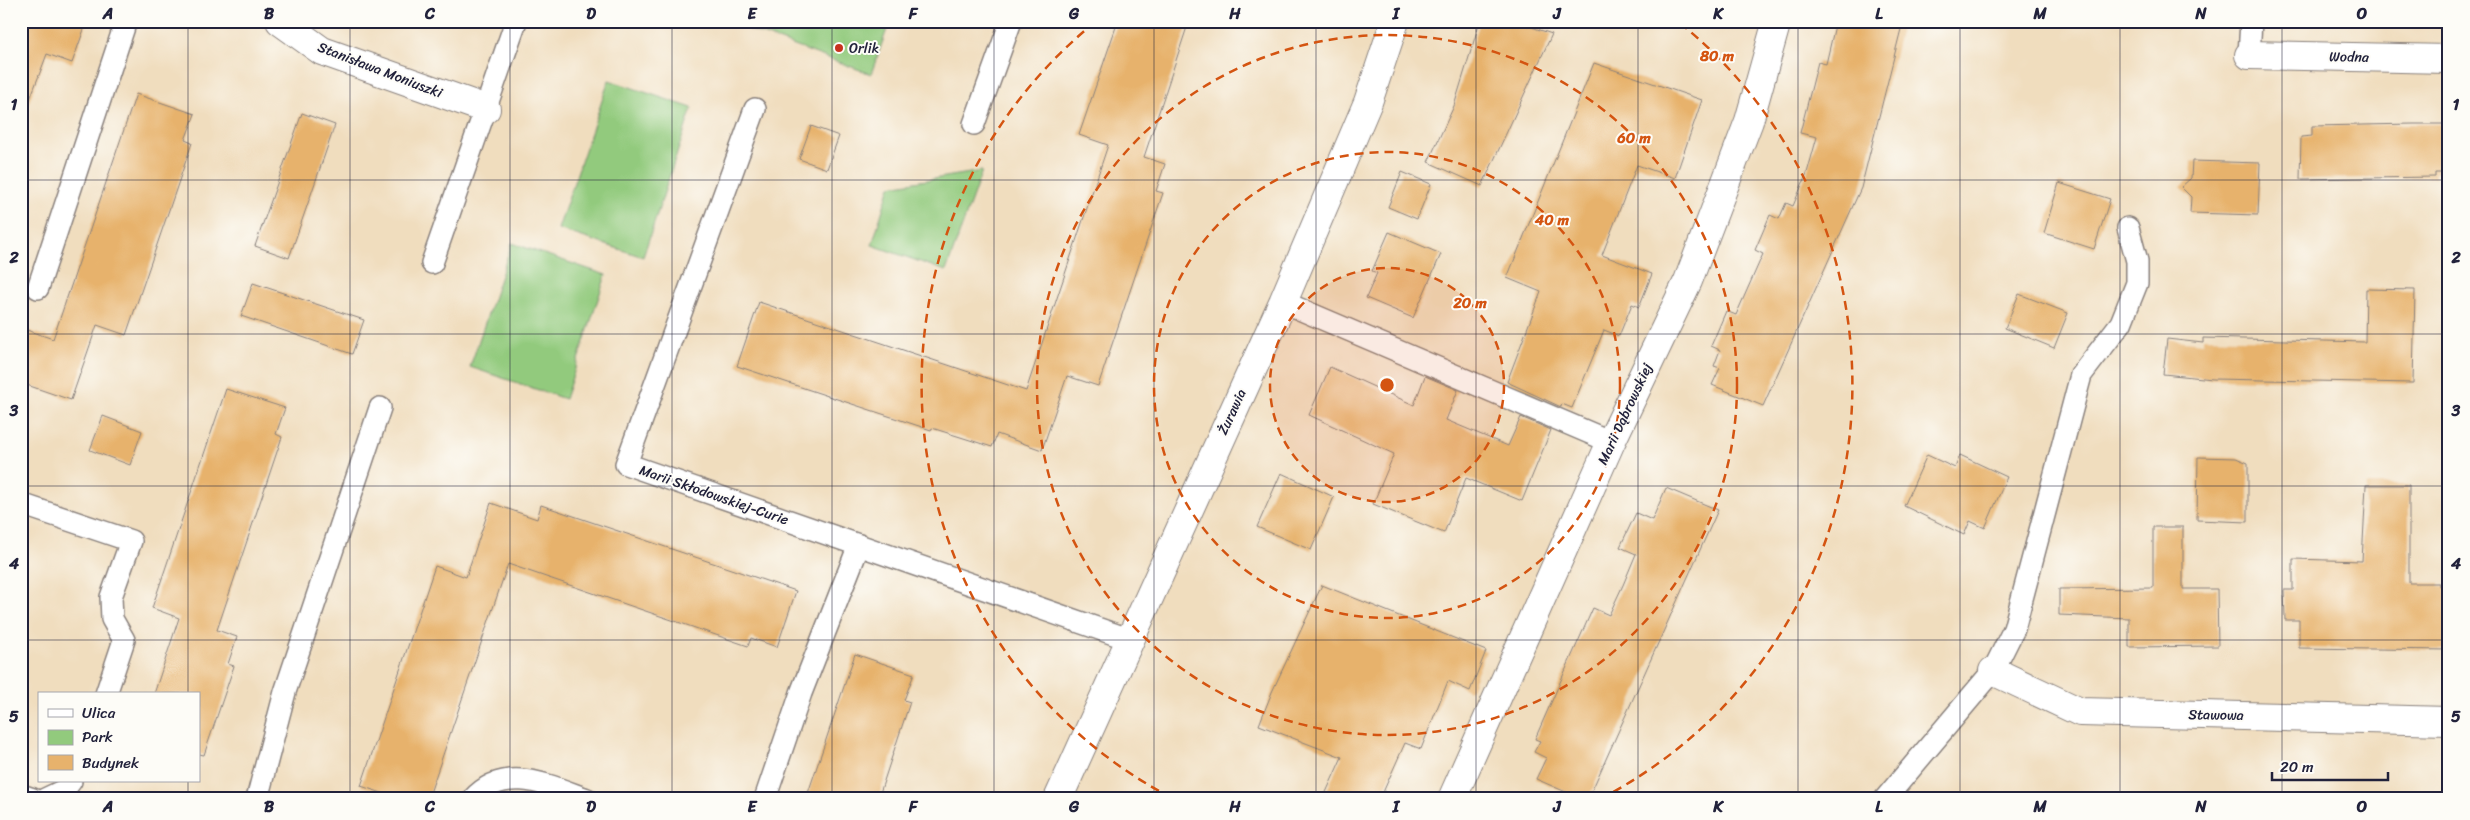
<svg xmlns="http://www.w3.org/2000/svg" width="2470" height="820" font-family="Sriracha,sans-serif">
<rect width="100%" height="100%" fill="#fdfcf7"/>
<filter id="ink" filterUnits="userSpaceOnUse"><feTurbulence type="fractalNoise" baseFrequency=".02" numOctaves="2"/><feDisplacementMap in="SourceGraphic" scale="10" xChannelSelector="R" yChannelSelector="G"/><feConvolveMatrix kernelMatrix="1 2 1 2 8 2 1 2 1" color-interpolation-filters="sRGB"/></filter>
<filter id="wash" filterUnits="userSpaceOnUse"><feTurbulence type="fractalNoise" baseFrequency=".0096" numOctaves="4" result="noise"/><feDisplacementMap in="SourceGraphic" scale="20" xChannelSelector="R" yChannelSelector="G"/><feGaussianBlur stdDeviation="1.12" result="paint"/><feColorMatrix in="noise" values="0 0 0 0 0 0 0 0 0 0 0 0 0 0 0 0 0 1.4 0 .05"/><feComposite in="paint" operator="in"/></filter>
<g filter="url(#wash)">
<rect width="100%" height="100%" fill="#f0ddbe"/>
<!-- green -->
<g fill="#92ca7d" stroke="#5a765c">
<path d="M726,21H890L871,74Z"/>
<path d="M609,80L692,108L643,257L558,229Z"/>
<path d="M982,171L946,271L872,245L890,186Z"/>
<path d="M512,243L606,275L565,399L470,367Z"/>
</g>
<g id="blocks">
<!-- building -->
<g fill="#e7b26c">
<path d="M21,21H87L72,63L47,54L24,115L21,114Z"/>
<path d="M1118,21H1189L1144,157L1165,164L1156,191L1163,193L1098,386L1067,376L1042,450L997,434L992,447L932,428L931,430L737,366L759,302L1026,391L1108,145L1079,135Z"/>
<path d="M1480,21H1514L1552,34L1482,186L1428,162L1454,106Z"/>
<path d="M1836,21H1903L1861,188L1763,406L1712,385L1720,368L1714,366L1720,350L1711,346L1726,311L1736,315L1763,254L1755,250L1770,215L1779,219L1786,203L1793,206L1807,173L1817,137L1800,133L1818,62L1826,64Z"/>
<path d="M1594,63L1702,100L1675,178L1637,165L1602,255L1652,274L1639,307L1632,304L1619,336L1604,330L1572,408L1562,404L1561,407L1507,382L1541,292L1507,278Z"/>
<path d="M136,94L195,114L185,140L192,143L126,335L97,325L71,400L21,383V328L53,339Z"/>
<path d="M302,113L335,125L289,258L255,246Z"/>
<path d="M2413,124H2449V173H2435V177L2300,179L2301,137L2312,136V126Z"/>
<path d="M811,126L839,136L827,169L799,159Z"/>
<path d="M2192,161L2260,163L2258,215L2190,213L2191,197L2181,187L2191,178Z"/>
<path d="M1402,172L1431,184L1417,219L1388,207Z"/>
<path d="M2059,183L2110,199L2094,249L2044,233Z"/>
<path d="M1389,232L1441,254L1413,318L1366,298L1377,273L1372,271Z"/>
<path d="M253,283L364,320L352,354L241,316Z"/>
<path d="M2366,289L2415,290L2413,383L2213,379L2163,374L2167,339L2203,343V338L2365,342Z"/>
<path d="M2019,294L2068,313L2054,348L2005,328Z"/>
<path d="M1330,367L1414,405L1425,376L1458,390L1446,420L1508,446L1521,417L1551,430L1522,501L1466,478L1444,533L1373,504L1394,454L1309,415Z"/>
<path d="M226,389L285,408L276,434L282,437L217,630L237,637L228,664L234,666L204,755L199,754V694H154L179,618L152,608Z"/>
<path d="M103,416L142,431L130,465L90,450Z"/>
<path d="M1927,455L1955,468L1960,455L2007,477L1985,528L1970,521L1964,535L1904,506Z"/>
<path d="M2198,457L2236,458L2248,463V522L2197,520Z"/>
<path d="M1281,473L1334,497L1311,550L1257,527Z"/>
<path d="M2366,485H2409V583H2439V586H2447L2449,650L2299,648V620H2285L2284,590H2293V559L2362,561Z"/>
<path d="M1666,488L1718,510L1588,799H1582L1536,779L1546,758L1534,752L1540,741L1535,739L1593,608L1609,615L1623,585L1636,554L1620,547L1636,513L1652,520Z"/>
<path d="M491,503L537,519L541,505L796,591L777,647L751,638L748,646L508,564L428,799H400L361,786L435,566L466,577Z"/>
<path d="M2153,527H2183V589H2217L2218,646L2129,647V618L2059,615V589L2153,588Z"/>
<path d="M1322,585L1486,651L1470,691L1448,681L1421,749L1405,743L1380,799H1323L1342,757L1259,725L1272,692Z"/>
<path d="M855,654L914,674L904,700L910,702L878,799H806Z"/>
</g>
</g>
</g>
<g filter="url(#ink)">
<use href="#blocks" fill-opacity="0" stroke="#89807c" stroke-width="1"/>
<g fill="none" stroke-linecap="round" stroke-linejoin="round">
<defs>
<g id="lane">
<path d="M2249,55L2251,21"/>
<path d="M755,109L626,464L1131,640"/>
<path d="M974,124L1011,21"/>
<path d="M432,263L516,21"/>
<path d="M38,288L126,21"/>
<path d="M1283,302L1611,442"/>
<path d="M21,504L131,541L111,597L112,619L124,640L106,694"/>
<path d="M21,795L33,799"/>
<path d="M45,799L64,790L71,781"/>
<path d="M257,799L285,692L380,408"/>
<path d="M473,799C505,763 550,786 587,799"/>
<path d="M765,799L801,693L859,545"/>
<path d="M1885,799L1993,671L2014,629L2081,375L2121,323L2137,283V261L2128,228"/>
</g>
<g id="street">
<path d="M280,21L322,51L486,109"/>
<path d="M2249,55L2449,59"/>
<path d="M1993,671L2080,712L2449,721"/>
<path d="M1058,799L1283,302L1368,102L1395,21"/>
<path d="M1452,799L1611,442L1688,281L1749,121L1777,21"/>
</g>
</defs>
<!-- lane casing -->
<use href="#lane" stroke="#89807c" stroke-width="24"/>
<!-- street casing -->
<use href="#street" stroke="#89807c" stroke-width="30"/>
<!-- lane -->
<use href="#lane" stroke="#fff" stroke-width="21"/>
<!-- street -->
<use href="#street" stroke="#fff" stroke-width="28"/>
</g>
</g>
<!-- grid -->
<path fill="none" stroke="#22223b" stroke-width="1" stroke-opacity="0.55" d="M188,21V694M350,21V799M510,21V799M672,21V799M832,21V799M994,21V799M1154,21V799M1316,21V799M1476,21V799M1638,21V799M1798,21V799M1960,21V799M2120,21V799M2282,21V799M21,180H2449M21,334H2449M21,486H2449M21,640H2449M188,781V799"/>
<!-- distance rings -->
<circle cx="1387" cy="385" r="117" fill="#d45411" fill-opacity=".12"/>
<g fill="none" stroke="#d45411" stroke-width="2.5" stroke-dasharray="9 6">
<circle cx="1387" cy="385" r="117"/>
<circle cx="1387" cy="385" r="233"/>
<circle cx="1387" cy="385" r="350"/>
<path d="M1172 798A466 466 0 0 1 1094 23M1680 23A466 466 0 0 1 1602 798"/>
</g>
<!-- markers -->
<circle fill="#c8321e" stroke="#fdfcf7" stroke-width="2" cx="839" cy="48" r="5"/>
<g text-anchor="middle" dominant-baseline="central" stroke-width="4" stroke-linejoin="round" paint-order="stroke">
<!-- poi labels -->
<g font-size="14" fill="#22223b" stroke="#fdfcf7" text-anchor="start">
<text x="849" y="48">Orlik</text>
</g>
<!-- street labels -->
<g font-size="14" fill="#22223b" stroke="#fdfcf7">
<text transform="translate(2349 57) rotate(1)">Wodna</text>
<text transform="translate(380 70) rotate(21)">Stanisława Moniuszki</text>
<text transform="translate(1232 412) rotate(-65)">Żurawia</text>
<text transform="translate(1625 414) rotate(-65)">Marii Dąbrowskiej</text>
<text transform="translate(714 495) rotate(19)">Marii Skłodowskiej-Curie</text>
<text transform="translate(2216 715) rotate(1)">Stawowa</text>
</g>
</g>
<circle cx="1387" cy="385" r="8" fill="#d45411" stroke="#fdfcf7" stroke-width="2.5"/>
<g font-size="15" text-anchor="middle" font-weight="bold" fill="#d45411" stroke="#fdfcf7" stroke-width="4" stroke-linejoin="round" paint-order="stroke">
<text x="1717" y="61">80 m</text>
<text x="1634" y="143">60 m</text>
<text x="1552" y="225">40 m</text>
<text x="1470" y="308">20 m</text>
</g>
<!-- margin -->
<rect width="2470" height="820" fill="none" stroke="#fdfcf7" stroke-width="55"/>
<!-- legend -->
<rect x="38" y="692" width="162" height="90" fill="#fdfcf7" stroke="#a5a5ac"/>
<rect x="48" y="709" width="25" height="8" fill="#ffffff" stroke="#a5a5ac"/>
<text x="82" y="718" font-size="15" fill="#22223b">Ulica</text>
<rect x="48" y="730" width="25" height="15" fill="#92ca7d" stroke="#a5a5ac"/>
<text x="82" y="742" font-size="15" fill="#22223b">Park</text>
<rect x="48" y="755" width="25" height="15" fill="#e7b26c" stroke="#a5a5ac"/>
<text x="82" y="768" font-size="15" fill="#22223b">Budynek</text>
<!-- scale -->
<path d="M2272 772v8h116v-8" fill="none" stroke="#22223b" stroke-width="2.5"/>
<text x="2280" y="772" font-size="15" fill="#22223b" stroke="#fdfcf7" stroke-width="4" paint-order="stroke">20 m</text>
<rect x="28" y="28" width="2414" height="764" fill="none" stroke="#22223b" stroke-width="2"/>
<g font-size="16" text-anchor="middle" font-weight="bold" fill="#22223b">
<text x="108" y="19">A</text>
<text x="269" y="19">B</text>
<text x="430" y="19">C</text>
<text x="591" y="19">D</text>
<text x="752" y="19">E</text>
<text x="913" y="19">F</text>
<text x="1074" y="19">G</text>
<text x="1235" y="19">H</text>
<text x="1396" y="19">I</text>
<text x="1557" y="19">J</text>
<text x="1718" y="19">K</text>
<text x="1879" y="19">L</text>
<text x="2040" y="19">M</text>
<text x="2201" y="19">N</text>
<text x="2362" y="19">O</text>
<text x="14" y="110">1</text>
<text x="2456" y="110">1</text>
<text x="14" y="263">2</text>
<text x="2456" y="263">2</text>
<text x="14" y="416">3</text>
<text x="2456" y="416">3</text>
<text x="14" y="569">4</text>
<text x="2456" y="569">4</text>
<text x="14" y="722">5</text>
<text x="2456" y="722">5</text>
<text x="108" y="812">A</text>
<text x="269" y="812">B</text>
<text x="430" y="812">C</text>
<text x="591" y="812">D</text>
<text x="752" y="812">E</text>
<text x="913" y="812">F</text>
<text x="1074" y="812">G</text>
<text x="1235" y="812">H</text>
<text x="1396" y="812">I</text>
<text x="1557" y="812">J</text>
<text x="1718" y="812">K</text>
<text x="1879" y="812">L</text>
<text x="2040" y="812">M</text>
<text x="2201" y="812">N</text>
<text x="2362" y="812">O</text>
</g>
</svg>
